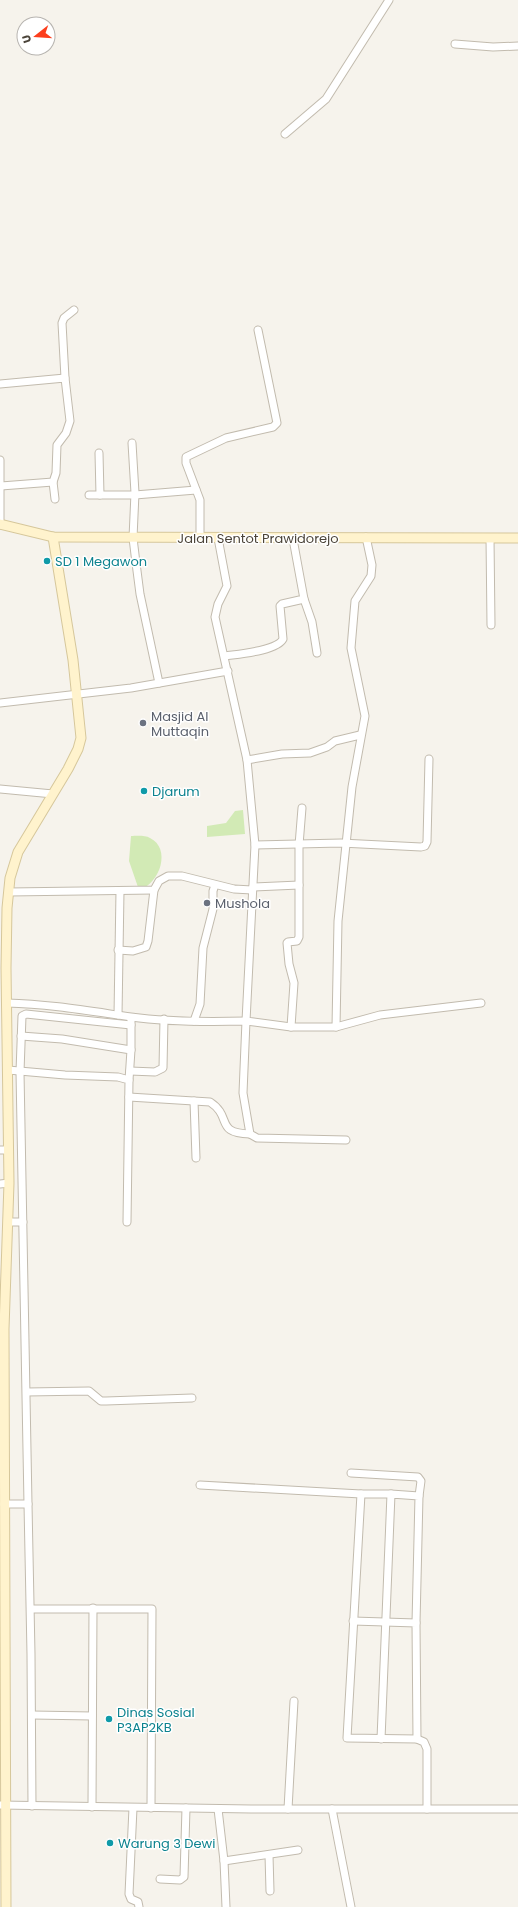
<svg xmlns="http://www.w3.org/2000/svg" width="518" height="1907" font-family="Poppins,sans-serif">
<rect width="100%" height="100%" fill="#f6f3ec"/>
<!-- green -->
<g fill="#d2eab5">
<path d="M243,810L245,834L207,837V826L226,823L235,811Z"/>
<path d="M131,836C136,836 145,835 150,838C171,848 161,883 139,890L129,861Z"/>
</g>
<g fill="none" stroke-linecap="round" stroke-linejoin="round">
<defs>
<g id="street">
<path d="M455,44L493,47L518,46"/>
<path d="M285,134L326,99L389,0"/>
<path d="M65,378L62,323L64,318L74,310"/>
<path d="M0,384L65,378L70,421L66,433L57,445L56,473L53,482L1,486"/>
<path d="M132,443L135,493L133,538L136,563L140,594L159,683"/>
<path d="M99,453L100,495"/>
<path d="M0,460V525"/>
<path d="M53,482L55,499"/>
<path d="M89,495H135L196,490"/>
<path d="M200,538V500L186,463V457L226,438L273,427L277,423L258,330"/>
<path d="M218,538L227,586L218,604L215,617L247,760L255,845L246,1021L291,1027H336L380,1015L481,1003"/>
<path d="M490,538L491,625"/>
<path d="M304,599L312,622L317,653"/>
<path d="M225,656C238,654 277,651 283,639L280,606L282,604L304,599L293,539"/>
<path d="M0,703L131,688L228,671"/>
<path d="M247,760L282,754L310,753L327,747L335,741L360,735"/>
<path d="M0,789L53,794"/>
<path d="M255,845L341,843L421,847L425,846L427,842L429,759"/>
<path d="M253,887L299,885"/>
<path d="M9,892L154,890L159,881L168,876H182L234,889L252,890"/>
<path d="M118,950L133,951L146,947L148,941L154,890"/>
<path d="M7,1003C49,1004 89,1011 131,1017C168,1022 208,1022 246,1021L243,1093L250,1134L257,1138L346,1140"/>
<path d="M118,1015L120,891"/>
<path d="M194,1021L200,1004L203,948L213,909V891L215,885"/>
<path d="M291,1027L294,983L289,964L287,943L288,942L297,941L299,937V845L302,808"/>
<path d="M336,1027L338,921L352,787L365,716L351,648L355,601L371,576L372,565L366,537"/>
<path d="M21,1036L62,1039L131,1050L129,1080"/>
<path d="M131,1050V1020"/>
<path d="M8,1070L65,1075L118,1077L129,1080L127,1222"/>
<path d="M130,1071L155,1072L163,1068L164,1019"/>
<path d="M129,1097L210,1102C233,1117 214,1133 250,1134"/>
<path d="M194,1101L196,1158"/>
<path d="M0,1150H8"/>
<path d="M0,1184L9,1183"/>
<path d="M8,1222H23"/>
<path d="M27,1392L89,1391L101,1401H106L192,1398"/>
<path d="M351,1473L418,1477L421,1481L419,1496"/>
<path d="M200,1485L361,1494"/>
<path d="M391,1494H361L347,1738L417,1739L424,1742L427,1749V1809"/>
<path d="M4,1504H28L31,1654L32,1806"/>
<path d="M28,1504L20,1072L22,1016L26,1014L131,1025"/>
<path d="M31,1609H152L151,1808"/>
<path d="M353,1621L416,1623L417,1739"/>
<path d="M32,1715L92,1716"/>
<path d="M381,1739L391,1494L419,1496L416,1623"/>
<path d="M0,1805L251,1809H518"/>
<path d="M92,1807L93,1608"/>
<path d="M133,1808L129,1894L131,1899L138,1902L139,1907"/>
<path d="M218,1809L224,1861L226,1907"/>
<path d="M288,1809L294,1701"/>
<path d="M332,1809L351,1907"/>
<path d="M269,1855L270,1891"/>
<path d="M224,1861L298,1850"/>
<path d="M160,1879L180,1880L184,1877L186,1808"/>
</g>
<g id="secondary">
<path d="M0,524L53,537L518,538"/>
<path d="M6,1907L4,1329L9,1183L6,968L7,908L10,878L18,852L68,769L78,749L81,738L73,660L53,537"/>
</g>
</defs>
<!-- street casing -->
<use href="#street" stroke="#c2bbae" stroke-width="9"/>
<!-- secondary casing -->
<use href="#secondary" stroke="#d6c79b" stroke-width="11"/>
<!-- street -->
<use href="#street" stroke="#fff" stroke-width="7"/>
<!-- secondary -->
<use href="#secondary" stroke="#fff3cd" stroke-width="9"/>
</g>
<!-- markers -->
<g fill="#0f9aa8" stroke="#fff" stroke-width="1.5">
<circle cx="47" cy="561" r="4"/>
<circle cx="144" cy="791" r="4"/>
<circle cx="109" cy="1719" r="4"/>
<circle cx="110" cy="1843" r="4"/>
</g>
<g fill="#6b7280" stroke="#fff" stroke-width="1.5">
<circle cx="143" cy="723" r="4"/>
<circle cx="207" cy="903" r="4"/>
</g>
<g text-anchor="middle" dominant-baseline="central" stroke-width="3" stroke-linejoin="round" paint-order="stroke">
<!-- street labels -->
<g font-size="13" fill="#4b4439" stroke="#fff">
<text x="258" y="538">Jalan Sentot Prawidorejo</text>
</g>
<!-- culture labels -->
<g font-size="13" fill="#0d838f" stroke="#fff" text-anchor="start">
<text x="55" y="561">SD 1 Megawon</text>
<text x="152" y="791">Djarum</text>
<text x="117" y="1712">Dinas Sosial<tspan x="117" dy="15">P3AP2KB</tspan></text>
<text x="118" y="1843">Warung 3 Dewi</text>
</g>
<!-- worship labels -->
<g font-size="13" fill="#5b616d" stroke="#fff" text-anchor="start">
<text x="151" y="716">Masjid Al<tspan x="151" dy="15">Muttaqin</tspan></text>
<text x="215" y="903">Mushola</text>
</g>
</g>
<!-- north arrow -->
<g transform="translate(36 36) rotate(253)"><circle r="19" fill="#ffffff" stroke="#b7b4b0"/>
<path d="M0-3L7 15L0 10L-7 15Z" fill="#fc3f1d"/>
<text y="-6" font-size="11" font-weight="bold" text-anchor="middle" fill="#4b4439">U</text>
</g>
</svg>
